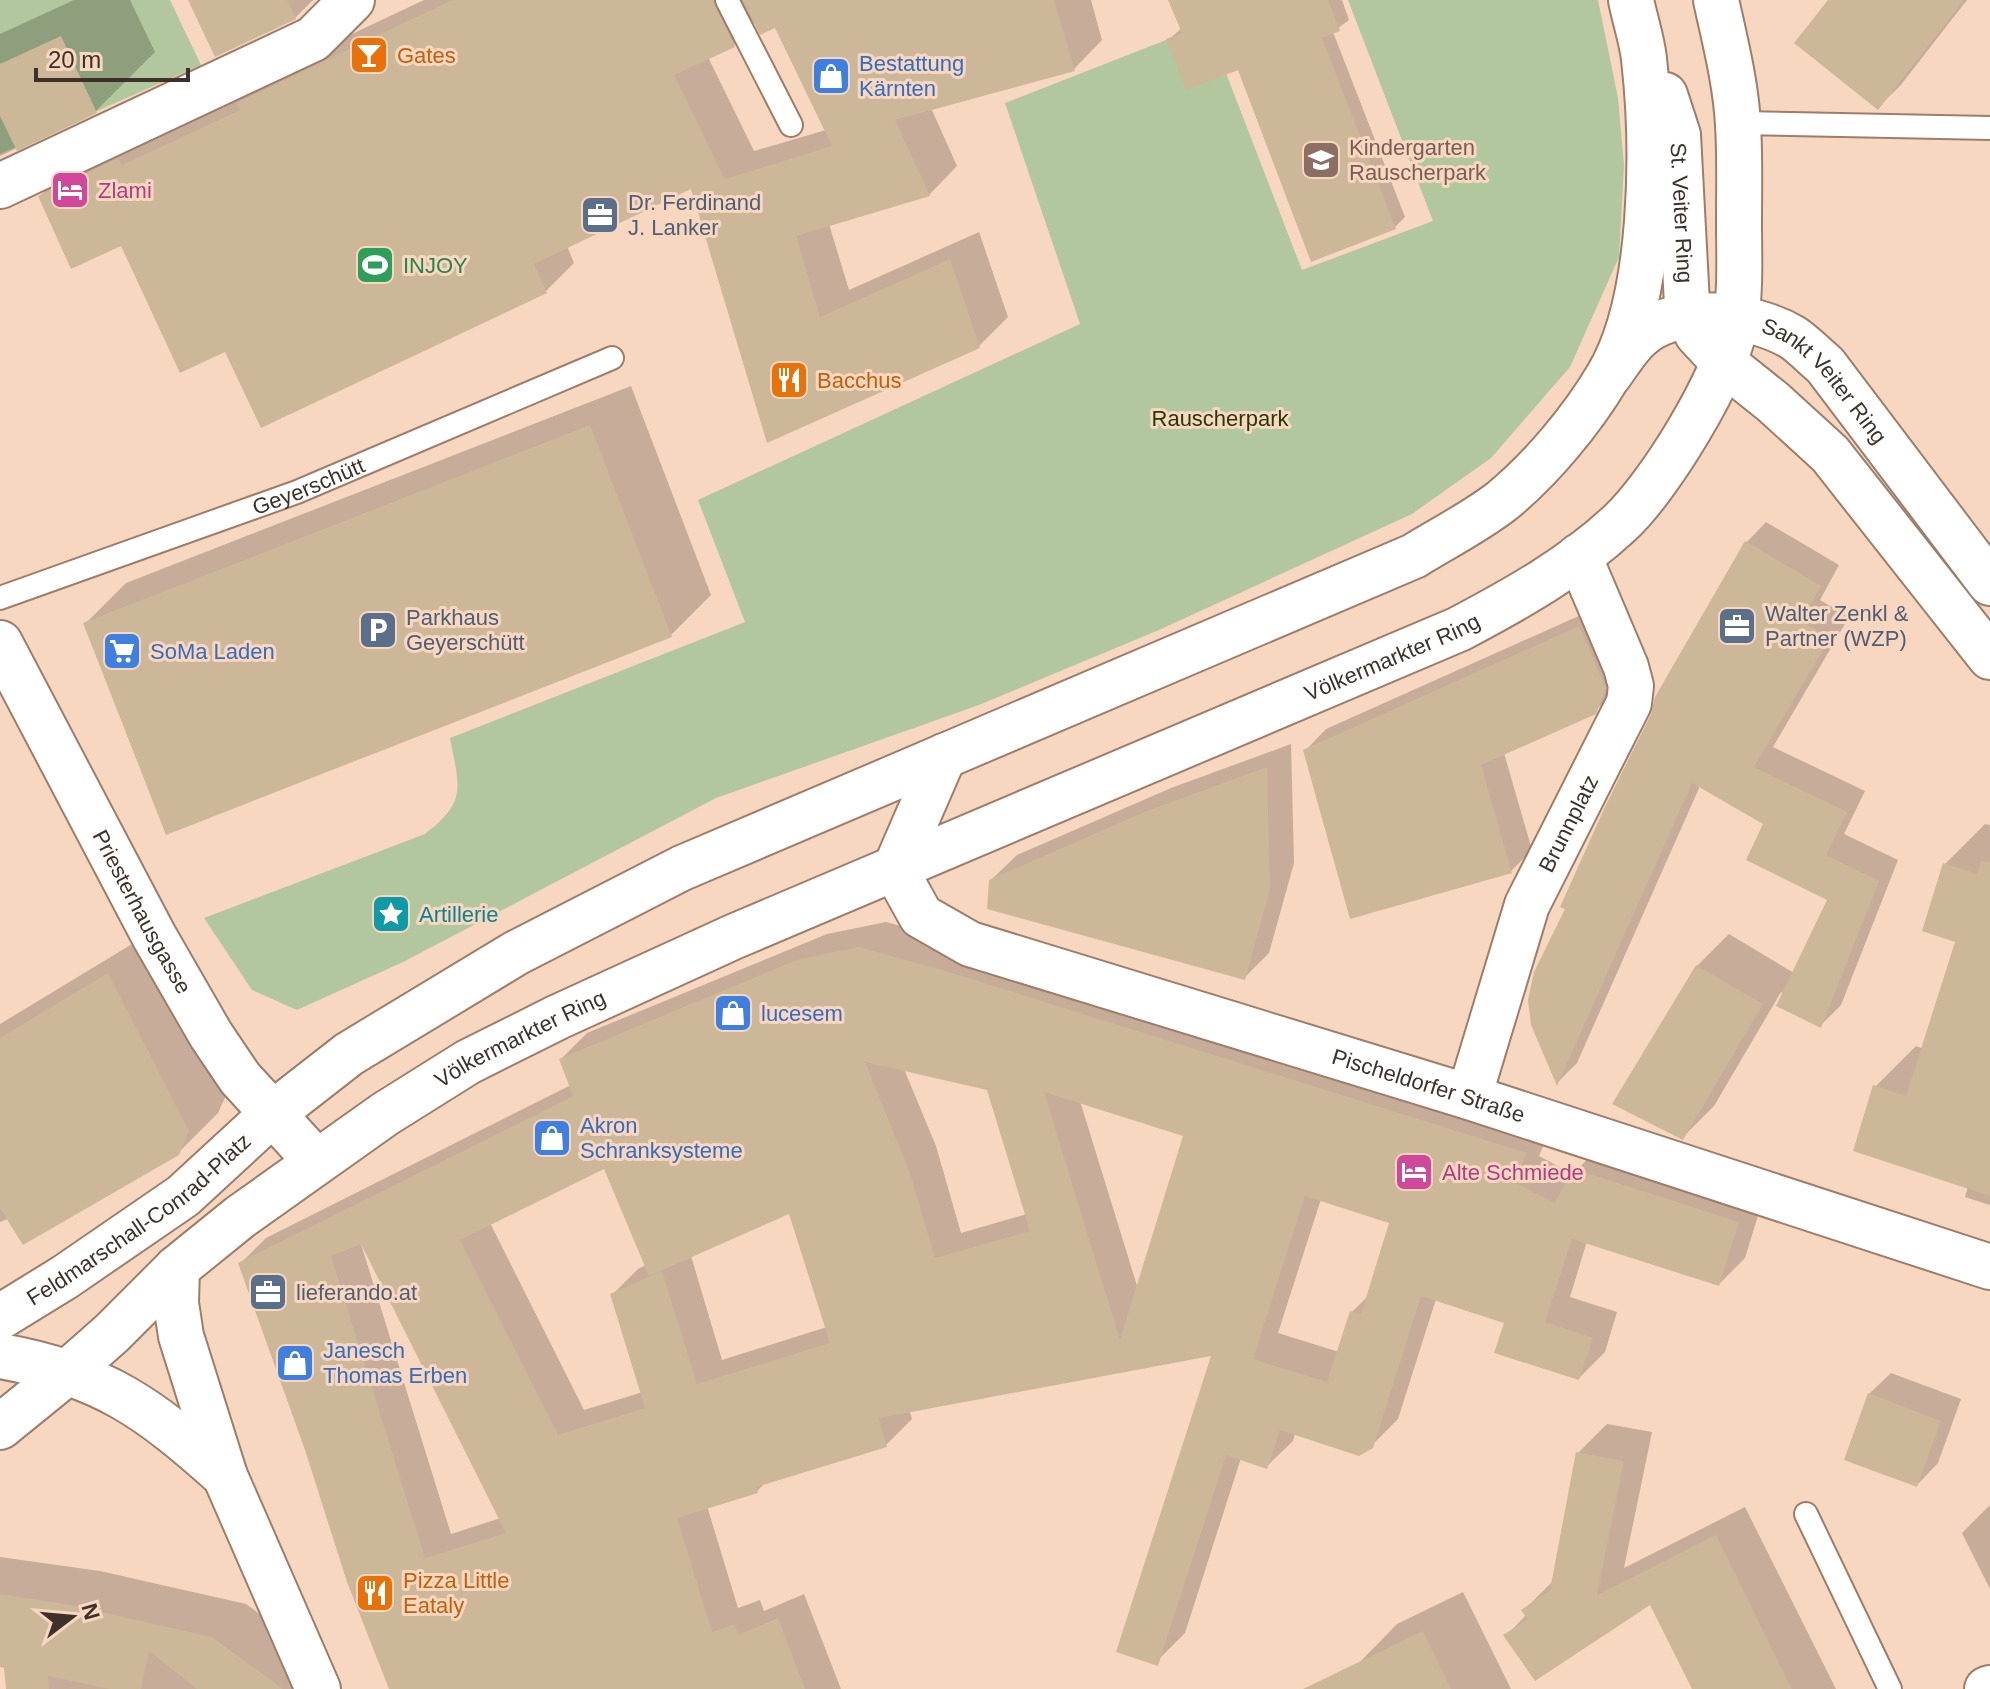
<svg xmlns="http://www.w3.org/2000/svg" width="1990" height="1689" font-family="Helvetica,sans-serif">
<rect width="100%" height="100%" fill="#f8d7c0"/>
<!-- green -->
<g fill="#b2c79d">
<path d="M0,0H170L201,65L0,154Z"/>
<path d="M1348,0H1598L1618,98L1624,165L1619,257L1570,367L1491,458L1412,514L1159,630L979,705L716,798L403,962L297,1010L252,990L204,918L425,834C468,801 459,787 450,738L745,622L698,500L1080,324L1005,103L1207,24L1302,270L1433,221Z"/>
</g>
<!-- shadow -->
<g fill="#0003" fill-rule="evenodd">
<path d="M74,0H130L155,52L96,111L0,156V34Z"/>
<path d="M191,0H313L295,18Z"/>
<path d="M424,0H1091L1102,40L1074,69L931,108L957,166L929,195L829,224L849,290L979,232L1008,317L979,346L768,441L693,187L567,246L574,263L546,291L226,349L122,243L40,196L68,168ZM756,22L776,25L826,130L754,151L708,57L734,45Z"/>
<path d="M1175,0H1342L1349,20L1333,32L1405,217L1395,227L1239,67L1168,40L1182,28Z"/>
<path d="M1830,0H1967L1900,86L1878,107Z"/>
<path d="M631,386L711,595L671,635L85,624L126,583Z"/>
<path d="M1766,522L1839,565L1820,600L1849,617L1773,747L1865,791L1844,834L1898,860L1841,1005L1821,1025L1781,992L1714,1106L1683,1137L1697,966L1729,934L1794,973L1830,899L1765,824L1700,786L1577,1063L1558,1082L1746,543Z"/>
<path d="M1601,606L1616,690L1594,712L1504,753L1532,850L1511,871L1305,751L1326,729Z"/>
<path d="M1291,744L1294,863L1269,953L1244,978L991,880L1017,855L1171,788Z"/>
<path d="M1985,824L1990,825V1205L1965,1197L1968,1187L1875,1087L1916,1046L1924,1049L1958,941L1945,864Z"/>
<path d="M886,922L976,947L1551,1127L1539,1156L1573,1174L1602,1144L1764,1196L1745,1258L1719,1284L1587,1241L1570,1297L1617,1312L1605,1352L1579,1378L1506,1321L1436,1299L1398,1419L1371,1446L1295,1433L1293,1441L1267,1466L1241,1458L1185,1633L1159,1659L1214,1353L909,1410L912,1419L886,1445L766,1482L757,1491L707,1506L738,1608L760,1600L764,1611L804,1594L841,1689H392L240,1264L266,1238L571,1085L561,1059L587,1033L827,934ZM904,1069L988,1089L1027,1214L961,1233L936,1146ZM1080,1101L1186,1135L1138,1289ZM605,1166L646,1265L638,1269L612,1295L643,1392L584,1410L490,1223ZM1321,1199L1392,1222L1369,1295L1352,1312L1339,1352L1278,1333ZM791,1211L827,1327L722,1360L691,1256ZM363,1243L501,1518L451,1534L361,1244Z"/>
<path d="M147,935L228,1091L218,1113L178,1153L0,1222V1024Z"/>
<path d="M1891,1373L1961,1399L1938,1463L1917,1485L1869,1394Z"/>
<path d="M1607,1424L1652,1432L1624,1568L1745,1507L1836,1689H1694L1651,1602L1506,1636L1527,1614L1524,1610L1554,1580L1578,1453Z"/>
<path d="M1990,1505V1589L1962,1533Z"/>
<path d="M0,1557L100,1571L246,1604L303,1646L326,1689H8L6,1666L0,1665Z"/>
<path d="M1463,1592L1511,1689H1368L1357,1665L1397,1624Z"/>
</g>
<!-- building -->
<g fill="#cdb799" fill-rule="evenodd">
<path d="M188,0H287L296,19L215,57Z"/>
<path d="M452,0H713L735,47L674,75L725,179L832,146L775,28L760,35L743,0H1054L1075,71L895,120L930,196L796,236L820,317L950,259L980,348L767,443L691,189L534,264L547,293L261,428L225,352L180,373L121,246L71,269L38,196L118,158L122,165L240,110L236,103Z"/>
<path d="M1168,0H1328L1340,31L1322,38L1396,229L1311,262L1238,70L1186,90L1166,39L1182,33Z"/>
<path d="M1828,0H1964L1878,110L1794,43Z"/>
<path d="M61,36L97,113L17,151L0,116V64Z"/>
<path d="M590,425L672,637L166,835L83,623Z"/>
<path d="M1745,541L1821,586L1801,621L1830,638L1754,767L1847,812L1826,855L1879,881L1821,1028L1776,1006L1827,900L1746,860L1763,824L1692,783L1557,1086L1531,1025L1528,1000L1534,972L1565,909L1560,907L1604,809L1651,714L1655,697Z"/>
<path d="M1579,626L1606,688L1596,714L1481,765L1512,873L1350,919L1303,750Z"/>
<path d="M1267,767L1270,889L1245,980L987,909L989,880L1144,812Z"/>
<path d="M1981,861L1990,862V1196L1853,1151L1873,1085L1906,1096L1955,942L1922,931L1943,863L1977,874Z"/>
<path d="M859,947L949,972L1527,1153L1514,1182L1554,1203L1574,1169L1739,1222L1719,1286L1572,1239L1545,1322L1593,1338L1579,1380L1494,1353L1504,1323L1421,1296L1373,1448L1359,1456L1280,1430L1267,1469L1226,1455L1158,1666L1116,1652L1211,1356L879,1418L887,1447L756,1487L758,1493L677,1518L712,1632L734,1624L738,1635L778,1618L805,1689H389L347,1582L305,1450L238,1263L573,1096L559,1059L799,959ZM865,1062L987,1090L1030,1231L935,1258L910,1173ZM1044,1092L1183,1136L1120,1340ZM604,1169L649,1276L789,1214L830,1343L697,1384L662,1271L610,1294L645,1408L558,1435L460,1240ZM1305,1196L1389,1223L1361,1314L1350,1311L1327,1382L1253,1359ZM361,1244L506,1533L425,1558L331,1256Z"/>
<path d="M1696,965L1763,1004L1683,1140L1612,1104Z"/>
<path d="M108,973L189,1131L179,1155L23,1245L0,1208V1038Z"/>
<path d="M1868,1393L1941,1421L1917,1487L1844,1460Z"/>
<path d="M1576,1452L1624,1461L1597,1595L1716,1535L1792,1689H1692L1650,1605L1535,1681L1503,1635L1528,1619L1521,1610L1550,1590Z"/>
<path d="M0,1594L65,1604L212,1637L283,1689H197L149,1651L141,1689H110L48,1676L49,1689H6L4,1668L0,1667Z"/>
<path d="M1423,1631L1451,1689H1303Z"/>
</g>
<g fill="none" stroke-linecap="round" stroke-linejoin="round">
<defs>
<g id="lane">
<path d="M727,0L791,125"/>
<path d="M1738,123L1990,128"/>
<path id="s1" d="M0,598L297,492L612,358"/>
<path d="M1806,1514L1890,1689"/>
</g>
<g id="street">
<path d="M0,186L313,39L352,0"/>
<path id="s2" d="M0,643L154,936L211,1035L240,1078L316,1161"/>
<path id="s3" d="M895,869L921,916L970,944L1469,1097L1990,1267"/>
<path id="s4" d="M1469,1097L1527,905L1629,703L1631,686L1626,667L1579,556"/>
<path d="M1987,1689L1990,1688"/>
</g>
<g id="secondary">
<path d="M1723,362L1773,402L1830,454L1990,657"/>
<path id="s5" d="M1610,374C1619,362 1628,346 1640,336C1677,303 1752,314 1792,337C1803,344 1814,356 1825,365L1990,583"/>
</g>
<g id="primary">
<path id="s6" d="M1665,95L1678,135L1687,304L1697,334L1723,362"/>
<path d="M895,869L944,756"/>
<path d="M177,1268L176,1303L181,1336L225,1476L318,1689"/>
<path id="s7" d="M0,1317L65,1277L183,1196L272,1114L349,1054L516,953L682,868L1414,556C1443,538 1475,522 1502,501C1541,469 1582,420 1608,376C1654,299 1654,147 1644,59C1642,40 1635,20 1631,0"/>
<path d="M0,1356C103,1374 149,1408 225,1476"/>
<path id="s8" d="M0,1427L69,1371L112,1333L177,1268L240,1217L385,1114L468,1062L558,1017L733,937L1459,629C1516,599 1573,567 1620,523C1659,487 1727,376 1735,325C1741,292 1739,256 1739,222C1739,190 1740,157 1738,125C1736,84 1725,41 1716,0"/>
</g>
</defs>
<!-- lane casing -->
<use href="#lane" stroke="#9c7e6a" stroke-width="26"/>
<!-- street casing -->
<use href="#street" stroke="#9c7e6a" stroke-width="48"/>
<!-- secondary casing -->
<use href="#secondary" stroke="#9c7e6a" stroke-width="48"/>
<!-- primary casing -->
<use href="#primary" stroke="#9c7e6a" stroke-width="48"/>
<!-- lane -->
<use href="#lane" stroke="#fff" stroke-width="22"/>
<!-- street -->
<use href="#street" stroke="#fff" stroke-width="44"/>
<!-- secondary -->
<use href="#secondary" stroke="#fff" stroke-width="44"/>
<!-- primary -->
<use href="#primary" stroke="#fff" stroke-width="44"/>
</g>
<!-- icons -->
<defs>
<symbol id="bar-square" viewBox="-11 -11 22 22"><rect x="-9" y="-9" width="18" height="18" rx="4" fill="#e8710a" stroke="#f8d7c0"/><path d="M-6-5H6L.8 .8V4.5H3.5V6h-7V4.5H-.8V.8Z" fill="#fff"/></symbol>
<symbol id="shop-square" viewBox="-11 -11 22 22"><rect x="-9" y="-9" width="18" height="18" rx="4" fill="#3f7fe0" stroke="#f8d7c0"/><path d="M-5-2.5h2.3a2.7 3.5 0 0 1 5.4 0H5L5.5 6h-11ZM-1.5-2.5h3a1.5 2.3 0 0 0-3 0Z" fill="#fff"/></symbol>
<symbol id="school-square" viewBox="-11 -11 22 22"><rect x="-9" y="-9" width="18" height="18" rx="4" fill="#8d6e63" stroke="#f8d7c0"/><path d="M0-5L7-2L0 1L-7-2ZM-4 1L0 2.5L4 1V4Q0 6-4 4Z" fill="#fff"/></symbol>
<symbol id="hotel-square" viewBox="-11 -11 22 22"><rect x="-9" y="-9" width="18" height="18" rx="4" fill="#d1479c" stroke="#f8d7c0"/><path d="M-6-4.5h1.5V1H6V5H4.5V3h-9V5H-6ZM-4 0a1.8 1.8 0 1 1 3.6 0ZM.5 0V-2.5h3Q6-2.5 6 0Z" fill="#fff"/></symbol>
<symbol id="office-square" viewBox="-11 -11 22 22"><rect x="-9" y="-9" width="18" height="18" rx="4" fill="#5c6f8a" stroke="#f8d7c0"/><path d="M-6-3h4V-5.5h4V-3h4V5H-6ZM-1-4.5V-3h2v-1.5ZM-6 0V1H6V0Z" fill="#fff"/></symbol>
<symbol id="stadium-square" viewBox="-11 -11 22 22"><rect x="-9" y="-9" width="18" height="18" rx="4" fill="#2e9e5b" stroke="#f8d7c0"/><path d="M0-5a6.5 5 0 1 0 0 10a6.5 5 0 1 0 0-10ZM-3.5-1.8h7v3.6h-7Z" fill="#fff"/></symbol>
<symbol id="restaurant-square" viewBox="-11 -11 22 22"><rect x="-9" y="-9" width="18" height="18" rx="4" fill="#e8710a" stroke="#f8d7c0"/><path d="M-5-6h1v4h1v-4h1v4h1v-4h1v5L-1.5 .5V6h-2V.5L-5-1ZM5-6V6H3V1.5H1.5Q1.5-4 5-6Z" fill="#fff"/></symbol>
<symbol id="parking-square" viewBox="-11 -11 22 22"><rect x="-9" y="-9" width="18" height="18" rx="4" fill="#5c6f8a" stroke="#f8d7c0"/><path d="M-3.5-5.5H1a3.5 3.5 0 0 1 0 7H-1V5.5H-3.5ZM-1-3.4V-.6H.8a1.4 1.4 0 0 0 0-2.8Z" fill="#fff"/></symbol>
<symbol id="supermarket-square" viewBox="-11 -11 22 22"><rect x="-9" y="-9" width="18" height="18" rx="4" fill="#3f7fe0" stroke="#f8d7c0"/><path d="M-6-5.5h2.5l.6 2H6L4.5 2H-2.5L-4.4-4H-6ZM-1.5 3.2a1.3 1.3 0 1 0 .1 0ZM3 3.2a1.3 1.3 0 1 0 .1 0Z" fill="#fff"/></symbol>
<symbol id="sight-square" viewBox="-11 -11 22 22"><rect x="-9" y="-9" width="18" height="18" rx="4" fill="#0f9aa8" stroke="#f8d7c0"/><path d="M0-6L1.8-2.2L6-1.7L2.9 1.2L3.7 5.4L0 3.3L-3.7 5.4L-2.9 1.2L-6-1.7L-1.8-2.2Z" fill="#fff"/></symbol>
</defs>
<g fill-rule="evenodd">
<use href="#bar-square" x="347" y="33" width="44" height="44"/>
<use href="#shop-square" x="809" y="54" width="44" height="44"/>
<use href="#school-square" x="1299" y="138" width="44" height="44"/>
<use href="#hotel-square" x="48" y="168" width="44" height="44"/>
<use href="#office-square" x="578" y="193" width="44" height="44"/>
<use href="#stadium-square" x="353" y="243" width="44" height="44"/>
<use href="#restaurant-square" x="767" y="358" width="44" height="44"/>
<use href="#office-square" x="1715" y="604" width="44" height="44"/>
<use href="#parking-square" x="356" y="608" width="44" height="44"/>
<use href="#supermarket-square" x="100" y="629" width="44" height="44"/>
<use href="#sight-square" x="369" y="892" width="44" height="44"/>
<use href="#shop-square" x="711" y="991" width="44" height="44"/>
<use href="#shop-square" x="530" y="1116" width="44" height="44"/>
<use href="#hotel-square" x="1392" y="1150" width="44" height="44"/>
<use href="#office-square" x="246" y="1270" width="44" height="44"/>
<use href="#shop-square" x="273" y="1341" width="44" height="44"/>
<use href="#restaurant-square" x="353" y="1571" width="44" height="44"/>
</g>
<g text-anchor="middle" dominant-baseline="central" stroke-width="6" stroke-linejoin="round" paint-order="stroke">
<!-- food labels -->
<g font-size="22" fill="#c56008" stroke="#f8d7c0" text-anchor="start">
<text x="397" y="55">Gates</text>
<text x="817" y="380">Bacchus</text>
<text x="403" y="1580">Pizza Little<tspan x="403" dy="25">Eataly</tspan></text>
</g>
<!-- shop labels -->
<g font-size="22" fill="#366cbe" stroke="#f8d7c0" text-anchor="start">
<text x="859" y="63">Bestattung<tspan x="859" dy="25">Kärnten</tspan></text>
<text x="150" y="651">SoMa Laden</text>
<text x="761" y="1013">lucesem</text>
<text x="580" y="1125">Akron<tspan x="580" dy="25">Schranksysteme</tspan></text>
<text x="323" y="1350">Janesch<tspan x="323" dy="25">Thomas Erben</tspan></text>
</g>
<!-- education labels -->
<g font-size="22" fill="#785e54" stroke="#f8d7c0" text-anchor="start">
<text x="1349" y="147">Kindergarten<tspan x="1349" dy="25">Rauscherpark</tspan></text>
</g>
<!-- hotel labels -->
<g font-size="22" fill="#b23c85" stroke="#f8d7c0" text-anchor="start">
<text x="98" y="190">Zlami</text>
<text x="1442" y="1172">Alte Schmiede</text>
</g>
<!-- service labels -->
<g font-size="22" fill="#4e5e75" stroke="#f8d7c0" text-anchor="start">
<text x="628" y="202">Dr. Ferdinand<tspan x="628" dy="25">J. Lanker</tspan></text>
<text x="1765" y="613">Walter Zenkl &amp;<tspan x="1765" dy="25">Partner (WZP)</tspan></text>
<text x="406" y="617">Parkhaus<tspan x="406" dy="25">Geyerschütt</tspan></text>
<text x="296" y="1292">lieferando.at</text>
</g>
<!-- street labels -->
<g font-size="22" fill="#3e3129" stroke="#f8d7c0">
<text stroke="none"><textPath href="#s6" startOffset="120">St. Veiter Ring</textPath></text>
<text stroke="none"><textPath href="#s5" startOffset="262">Sankt Veiter Ring</textPath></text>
<text stroke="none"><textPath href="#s1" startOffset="328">Geyerschütt</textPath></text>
<text stroke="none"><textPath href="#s8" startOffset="1604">Völkermarkter Ring</textPath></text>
<text stroke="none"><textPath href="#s4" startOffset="292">Brunnplatz</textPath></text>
<text stroke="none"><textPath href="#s2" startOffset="304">Priesterhausgasse</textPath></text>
<text stroke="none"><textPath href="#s8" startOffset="652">Völkermarkter Ring</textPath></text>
<text stroke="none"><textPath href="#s3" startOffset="590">Pischeldorfer Straße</textPath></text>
<text stroke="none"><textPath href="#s7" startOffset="170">Feldmarschall-Conrad-Platz</textPath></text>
</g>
<!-- leisure labels -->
<g font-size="22" fill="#27864d" stroke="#f8d7c0" text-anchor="start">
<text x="403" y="265">INJOY</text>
</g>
<!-- park labels -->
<g font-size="22" fill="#263a07" stroke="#f8d7c0">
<text x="1220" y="418">Rauscherpark</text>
</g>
<!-- culture labels -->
<g font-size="22" fill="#0d838f" stroke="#f8d7c0" text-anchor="start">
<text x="419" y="914">Artillerie</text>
</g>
</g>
<!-- north arrow -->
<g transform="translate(72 1617) rotate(74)" stroke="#f8d7c0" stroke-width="6" paint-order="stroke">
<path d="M0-6L14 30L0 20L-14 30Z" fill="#3e3129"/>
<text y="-12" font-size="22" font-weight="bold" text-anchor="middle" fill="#3e3129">N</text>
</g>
<!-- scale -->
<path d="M36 68v12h152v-12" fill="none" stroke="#3e3129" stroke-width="4"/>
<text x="48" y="68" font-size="24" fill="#3e3129" stroke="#f8d7c0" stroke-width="6" paint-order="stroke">20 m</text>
</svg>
